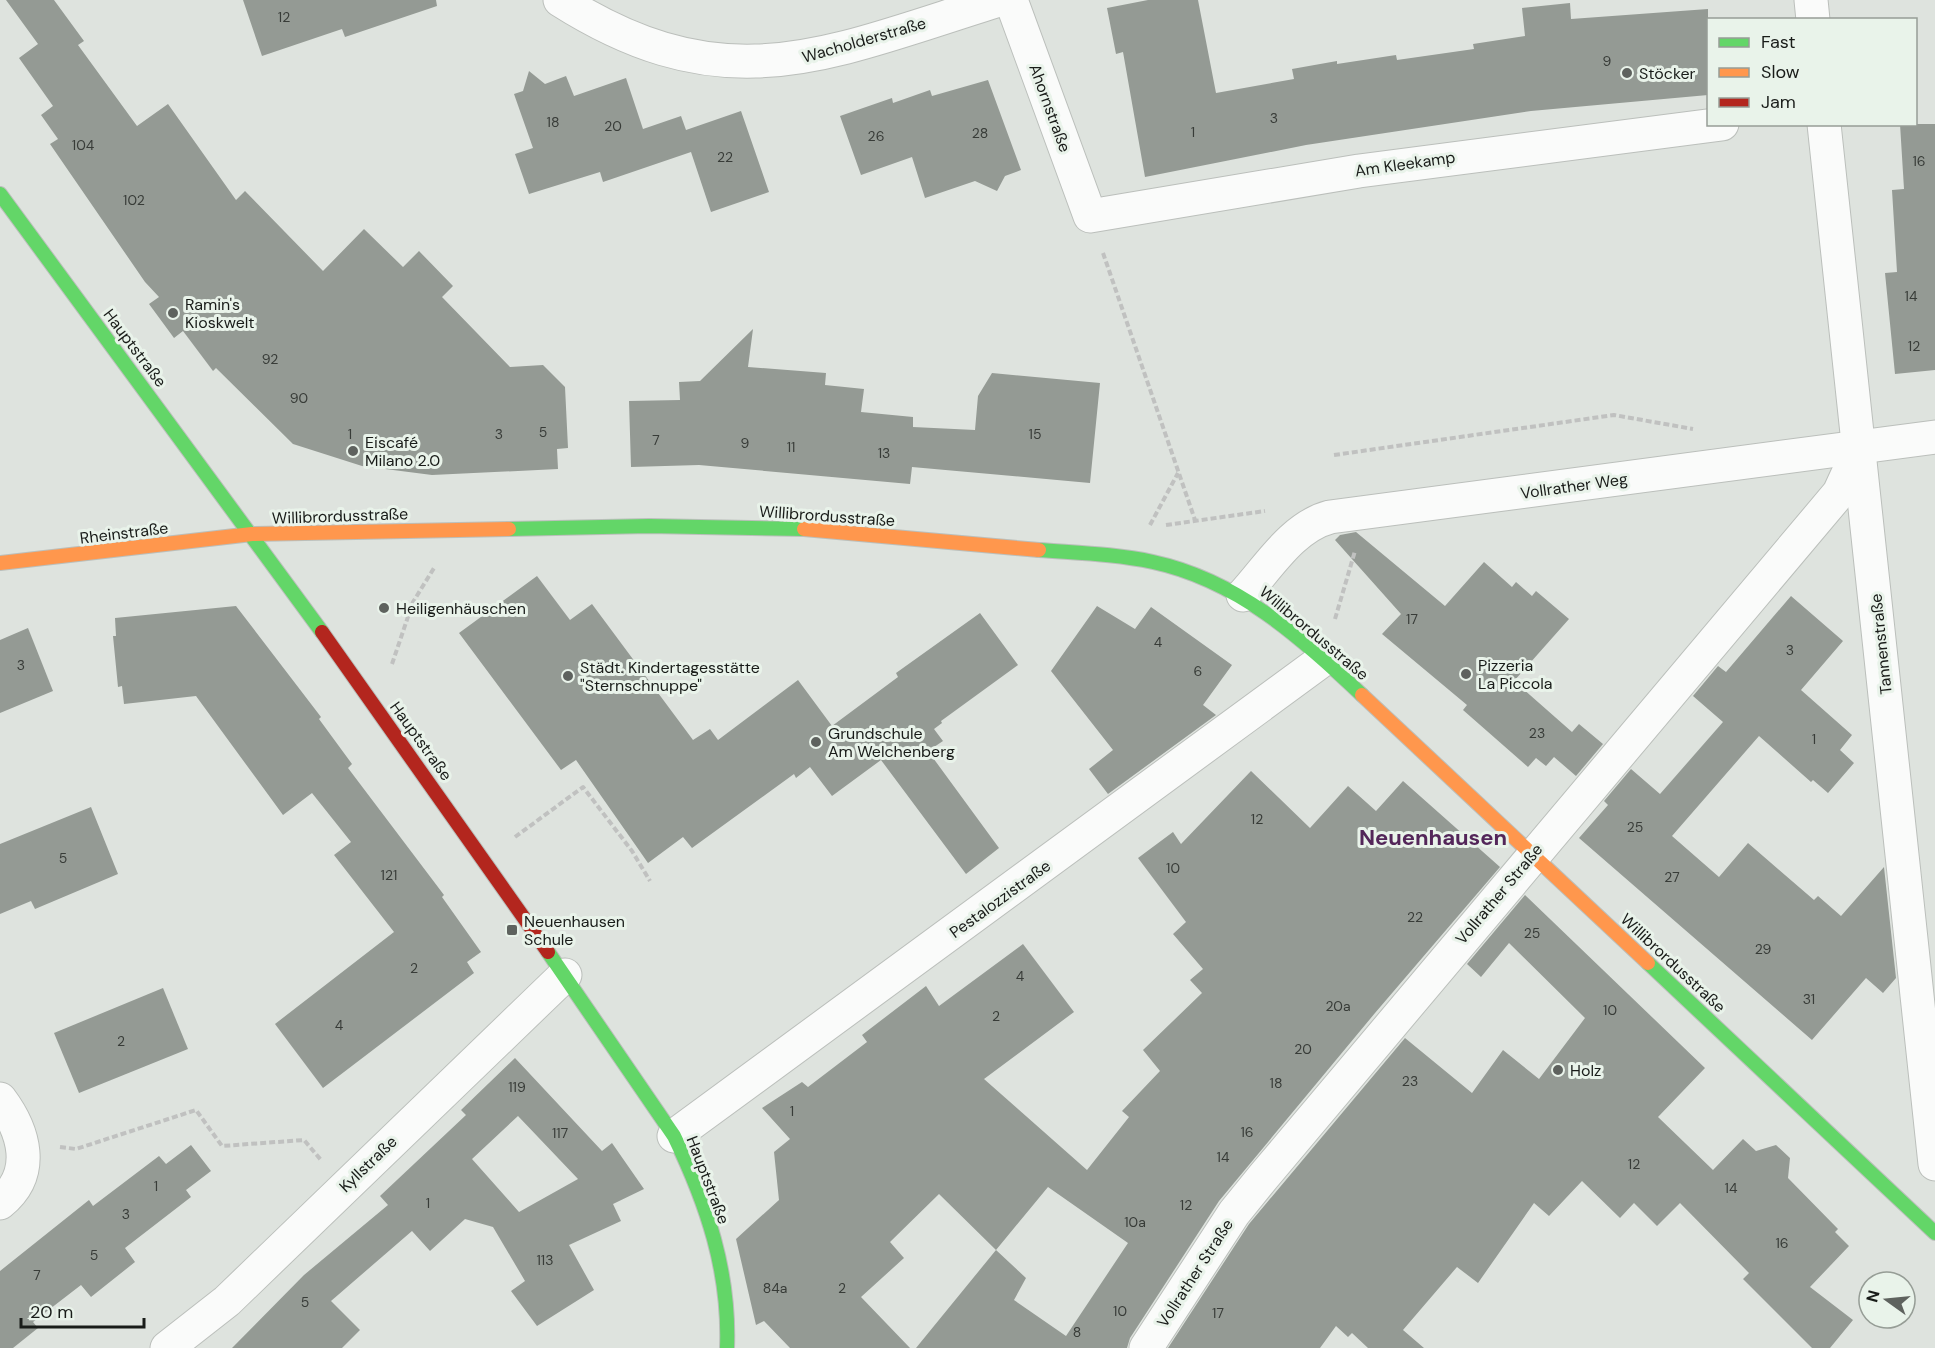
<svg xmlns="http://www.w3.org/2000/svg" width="1935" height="1348" font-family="'DM Sans',sans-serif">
<rect width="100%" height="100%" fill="#dee3de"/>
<!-- building -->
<g fill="#949a94" fill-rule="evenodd">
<path d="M6,0H54L84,41L78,45L137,126L168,104L236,200L245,191L323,271L364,229L403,267L419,251L453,286L442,297L510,367L543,365L565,387L568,448L557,449L558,469L432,475L362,466L293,444L216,368L213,371L183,331L174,338L149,304L159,297L145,282L50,144L58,139L41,115L53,106L19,58L38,44Z"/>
<path d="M243,0H436L437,6L345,37L342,29L262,56Z"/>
<path d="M1148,0H1198L1216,93L1294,79L1292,69L1337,61V64L1396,55L1397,60L1474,49L1473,44L1525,36L1522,8L1570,3L1571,19L1708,9V95L1531,111L1306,145L1145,177L1123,52L1116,54L1107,8Z"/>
<path d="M529,71L545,84L566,76L574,96L626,78L643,129L681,116L686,130L741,111L769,192L711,212L691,152L603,182L600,172L529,194L515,154L533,148L514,94L523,91Z"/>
<path d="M988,80L1021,170L1005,176L997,191L975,181L925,198L912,157L861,175L840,116L892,98L893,103L930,90L932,96Z"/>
<path d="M1900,124H1935V370L1895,374L1885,273L1897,272L1892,190L1904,189Z"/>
<path d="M753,329L748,367L826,373L825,385L864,389L861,412L913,417V427L975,430L978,396L992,373L1100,383L1090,483L912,467L910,484L699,465L631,467L629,401L680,400L679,382L700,381Z"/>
<path d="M1356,532L1445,606L1484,562L1512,587L1516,582L1532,596L1536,591L1569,619L1514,681L1572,732L1579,724L1603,744L1576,776L1554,757L1546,766L1536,758L1528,767L1463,710L1467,705L1382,634L1401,614L1335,540L1340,535Z"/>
<path d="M537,576L570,620L592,604L693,740L710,729L718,740L798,680L832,726L898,677L896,673L980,613L1018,665L941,721L942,723L934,729L943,741L928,751L999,848L966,874L881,760L832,796L810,767L796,778L794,774L692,848L683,837L648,863L576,760L561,770L459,633Z"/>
<path d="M1791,596L1843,641L1801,690L1852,735L1840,750L1854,763L1828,793L1813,780L1811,782L1759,736L1672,836L1719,877L1748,843L1814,900L1818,896L1841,916L1884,867L1896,978L1883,993L1866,978L1812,1040L1579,838L1608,805L1604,801L1631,769L1660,794L1723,722L1693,696L1718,666L1726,672Z"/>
<path d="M236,606L321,717L319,719L352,764L348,768L444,895L442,897L481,952L467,962L474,973L323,1088L275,1024L394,932L334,855L351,842L312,793L283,815L196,696L124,704L122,686L118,687L113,636H116L115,618Z"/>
<path d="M1097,606L1135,629L1151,607L1232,665L1203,705L1216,715L1108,794L1089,769L1113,750L1051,671Z"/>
<path d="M28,628L53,691L0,713V640Z"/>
<path d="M1251,771L1310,828L1348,786L1376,811L1403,781L1500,867L1375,1013L1219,1201L1130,1338L1127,1348H916L996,1250L939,1194L890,1242L904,1258L861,1297L910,1348H790L764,1321L756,1325L736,1239L779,1200L774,1152L790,1139L762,1108L802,1082L808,1087L867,1042L862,1035L926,986L939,1006L1023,944L1074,1012L984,1079L1087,1170L1129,1117L1122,1111L1160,1071L1143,1050L1202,993L1190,980L1203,969L1173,934L1186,922L1138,858L1173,832L1181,844ZM1048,1187L1128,1243L1066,1336L1014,1300L1026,1278L996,1250Z"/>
<path d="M91,807L118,874L35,909L31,901L0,914V844Z"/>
<path d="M1525,895L1705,1068L1658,1117L1713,1170L1743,1139L1756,1151L1776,1145L1790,1158L1788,1178L1838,1229L1835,1232L1849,1246L1810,1287L1853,1320L1830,1348H1812L1743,1279L1749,1273L1680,1203L1657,1226L1634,1203L1620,1218L1582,1181L1549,1216L1534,1203L1478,1283L1457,1267L1403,1330L1424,1348H1368L1352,1333L1348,1337L1336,1326L1320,1348H1168L1249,1224L1405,1038L1472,1093L1503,1050L1539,1079L1585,1018L1509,943L1481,977L1467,964Z"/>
<path d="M163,988L188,1049L79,1093L54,1033Z"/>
<path d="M515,1058L602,1151L612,1143L644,1189L613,1204L621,1221L569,1245L594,1290L537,1326L511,1291L525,1281L493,1227L465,1219L430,1251L412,1231L331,1301L360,1330L342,1348H232L304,1275L388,1205L380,1196L466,1115L461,1110ZM518,1116L578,1179L519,1212L472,1159Z"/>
<path d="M191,1145L211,1171L186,1190L191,1197L125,1248L135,1262L91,1297L81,1285L33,1322L38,1328L13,1348H0V1271L89,1200L93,1206L159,1156L166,1164Z"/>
</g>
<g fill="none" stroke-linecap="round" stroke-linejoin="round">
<defs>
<g id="street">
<path d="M560,0C727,106 828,53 999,0"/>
<path d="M1011,0L1090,216L1359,171L1722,124"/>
<path d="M1811,0L1813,20"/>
<path d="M1824,124L1935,1164"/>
<path d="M1243,595C1268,568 1292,527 1330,517L1935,437"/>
<path d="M0,1099C24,1131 37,1173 0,1203"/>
<path d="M674,1136L1324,659"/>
<path d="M167,1348L227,1301L565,975"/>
<path d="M1146,1348L1234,1213L1264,1176L1839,493L1860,447"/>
</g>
<g id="fast">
<path d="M0,194L322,632"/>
<path d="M509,529L649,526L804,529"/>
<path d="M1039,550C1077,553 1116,554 1153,562C1237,580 1301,637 1362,695"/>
<path d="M548,952L674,1136C707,1204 730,1272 727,1348"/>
<path d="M1648,963L1935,1233"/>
</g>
<g id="slow">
<path d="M804,529L1039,550"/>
<path d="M0,563L252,534L509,529"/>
<path d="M1362,695L1648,963"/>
</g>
<path id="jam" d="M322,632L548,952"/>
</defs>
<!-- street casing -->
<use href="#street" stroke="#bbbfbb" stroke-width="35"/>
<!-- fast casing -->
<use href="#fast" stroke="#bbbfbb" stroke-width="16"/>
<!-- slow casing -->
<use href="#slow" stroke="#bbbfbb" stroke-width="16"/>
<!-- jam casing -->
<use href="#jam" stroke="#bbbfbb" stroke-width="16"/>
<!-- path -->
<g stroke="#c0c1c0" stroke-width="4" stroke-dasharray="6 3" stroke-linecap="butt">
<path d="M1103,253L1195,520"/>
<path d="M1334,455L1614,415L1693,429"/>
<path d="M1150,525L1178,473"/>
<path d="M1166,525L1265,511"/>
<path d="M1335,619L1355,551"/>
<path d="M392,664L413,602L434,568"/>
<path d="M515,837L583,787L632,851L650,881"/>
<path d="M60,1147L76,1149L196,1110L222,1146L304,1140L321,1160"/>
</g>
<!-- street -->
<use href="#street" stroke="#fafbfa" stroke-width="33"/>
<!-- fast -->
<use href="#fast" stroke="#63d668" stroke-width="14"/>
<!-- slow -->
<use href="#slow" stroke="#ff974d" stroke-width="14"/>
<!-- jam -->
<use href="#jam" stroke="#b3261e" stroke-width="14"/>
</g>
<!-- markers -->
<g fill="#5e625e" stroke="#e9f3ea" stroke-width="2">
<circle cx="1627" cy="73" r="6"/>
<circle cx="173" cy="313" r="6"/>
<circle cx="353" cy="451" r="6"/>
<circle cx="384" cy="608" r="6"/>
<circle cx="1466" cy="674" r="6"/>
<circle cx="568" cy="676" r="6"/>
<circle cx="816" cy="742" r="6"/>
<rect x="506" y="924" width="12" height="12" rx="3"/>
<circle cx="1558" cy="1070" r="6"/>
</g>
<g text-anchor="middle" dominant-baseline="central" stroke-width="6" stroke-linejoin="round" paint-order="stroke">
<!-- number labels -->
<g font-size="14" fill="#383c38">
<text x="284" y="17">12</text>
<text x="1607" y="61">9</text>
<text x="1274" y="118">3</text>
<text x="553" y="122">18</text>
<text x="613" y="126">20</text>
<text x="1193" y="132">1</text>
<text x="980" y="133">28</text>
<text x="876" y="136">26</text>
<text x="83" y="145">104</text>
<text x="725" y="157">22</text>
<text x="1919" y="161">16</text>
<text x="134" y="200">102</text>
<text x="1911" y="296">14</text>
<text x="1914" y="346">12</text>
<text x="270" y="359">92</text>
<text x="299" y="398">90</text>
<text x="543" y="432">5</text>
<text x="350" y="434">1</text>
<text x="499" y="434">3</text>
<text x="1035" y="434">15</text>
<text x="656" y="440">7</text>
<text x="745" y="443">9</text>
<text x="791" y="447">11</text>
<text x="884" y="453">13</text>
<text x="1412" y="619">17</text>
<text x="1158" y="642">4</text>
<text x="1790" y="650">3</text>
<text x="21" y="665">3</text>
<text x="1198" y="671">6</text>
<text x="1537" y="733">23</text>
<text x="1814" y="739">1</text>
<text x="1257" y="819">12</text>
<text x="1635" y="827">25</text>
<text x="63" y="858">5</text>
<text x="1173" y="868">10</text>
<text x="389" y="875">121</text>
<text x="1672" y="877">27</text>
<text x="1415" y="917">22</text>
<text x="1532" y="933">25</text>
<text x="1763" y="949">29</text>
<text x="414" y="968">2</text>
<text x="1020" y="976">4</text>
<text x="1809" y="999">31</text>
<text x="1338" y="1006">20a</text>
<text x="1610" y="1010">10</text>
<text x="996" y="1016">2</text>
<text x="339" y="1025">4</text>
<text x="121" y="1041">2</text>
<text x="1303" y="1049">20</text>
<text x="1410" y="1081">23</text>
<text x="1276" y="1083">18</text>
<text x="517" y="1087">119</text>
<text x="792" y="1111">1</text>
<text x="1247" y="1132">16</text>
<text x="560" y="1133">117</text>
<text x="1223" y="1157">14</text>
<text x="1634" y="1164">12</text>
<text x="156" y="1186">1</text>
<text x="1731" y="1188">14</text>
<text x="428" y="1203">1</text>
<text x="1186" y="1205">12</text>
<text x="126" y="1214">3</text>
<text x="1135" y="1222">10a</text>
<text x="1782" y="1243">16</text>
<text x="94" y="1255">5</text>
<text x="545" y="1260">113</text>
<text x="37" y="1275">7</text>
<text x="775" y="1288">84a</text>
<text x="842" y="1288">2</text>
<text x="305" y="1302">5</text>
<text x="1120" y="1311">10</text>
<text x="1218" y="1313">17</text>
<text x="1077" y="1332">8</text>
</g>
<!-- street labels -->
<g font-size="16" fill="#191c19" stroke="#e9f3ea">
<text transform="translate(864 40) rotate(-16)">Wacholderstraße</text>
<text transform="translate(1050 108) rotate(70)">Ahornstraße</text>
<text transform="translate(1405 164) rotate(-8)">Am Kleekamp</text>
<text transform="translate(135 348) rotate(53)">Hauptstraße</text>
<text transform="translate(1574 486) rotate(-8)">Vollrather Weg</text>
<text transform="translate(340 516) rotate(-2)">Willibrordusstraße</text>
<text transform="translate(827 516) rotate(4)">Willibrordusstraße</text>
<text transform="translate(124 533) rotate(-7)">Rheinstraße</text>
<text transform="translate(1314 633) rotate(40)">Willibrordusstraße</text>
<text transform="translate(1881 644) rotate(-96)">Tannenstraße</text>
<text transform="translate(421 741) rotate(54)">Hauptstraße</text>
<text transform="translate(1499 894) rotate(-50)">Vollrather Straße</text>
<text transform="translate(1000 899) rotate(-36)">Pestalozzistraße</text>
<text transform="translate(1673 963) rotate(43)">Willibrordusstraße</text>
<text transform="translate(368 1164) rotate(-44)">Kyllstraße</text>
<text transform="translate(708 1180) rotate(69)">Hauptstraße</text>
<text transform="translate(1195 1273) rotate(-57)">Vollrather Straße</text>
</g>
<!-- poi labels -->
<g font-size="16" fill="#191c19" stroke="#e9f3ea" text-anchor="start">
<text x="1639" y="73">Stöcker</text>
<text x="185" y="304">Ramin's<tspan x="185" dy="18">Kioskwelt</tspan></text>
<text x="365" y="442">Eiscafé<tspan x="365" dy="18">Milano 2.0</tspan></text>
<text x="396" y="608">Heiligenhäuschen</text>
<text x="1478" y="665">Pizzeria<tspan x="1478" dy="18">La Piccola</tspan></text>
<text x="580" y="667">Städt. Kindertagesstätte<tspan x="580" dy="18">"Sternschnuppe"</tspan></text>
<text x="828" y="733">Grundschule<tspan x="828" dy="18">Am Welchenberg</tspan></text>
<text x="524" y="921">Neuenhausen<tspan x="524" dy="18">Schule</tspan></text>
<text x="1570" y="1070">Holz</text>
</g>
<!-- district labels -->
<g font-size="22" font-weight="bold" fill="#532659" stroke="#e9f3ea">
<text x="1433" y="837">Neuenhausen</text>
</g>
</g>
<!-- legend -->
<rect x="1707" y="18" width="210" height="108" fill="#e9f3ea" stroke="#969d96" stroke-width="1.5"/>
<rect x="1719" y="38" width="30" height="9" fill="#63d668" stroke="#969d96" stroke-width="1.5"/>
<text x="1761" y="48" font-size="18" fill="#191c19">Fast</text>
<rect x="1719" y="68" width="30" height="9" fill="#ff974d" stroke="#969d96" stroke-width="1.5"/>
<text x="1761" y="78" font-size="18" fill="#191c19">Slow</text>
<rect x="1719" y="98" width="30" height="9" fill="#b3261e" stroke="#969d96" stroke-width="1.5"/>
<text x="1761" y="108" font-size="18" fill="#191c19">Jam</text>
<!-- north arrow -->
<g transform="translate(1887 1300) rotate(285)"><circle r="28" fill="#e9f3ea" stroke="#969d96" stroke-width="1.5"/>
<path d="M0-4.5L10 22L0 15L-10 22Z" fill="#5e625e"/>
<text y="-9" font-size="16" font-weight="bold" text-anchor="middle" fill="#191c19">N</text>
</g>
<!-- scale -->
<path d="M21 1318v9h123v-9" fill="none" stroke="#191c19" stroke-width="3"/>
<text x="30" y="1318" font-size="18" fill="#191c19" stroke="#e9f3ea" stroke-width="4.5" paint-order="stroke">20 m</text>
</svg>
